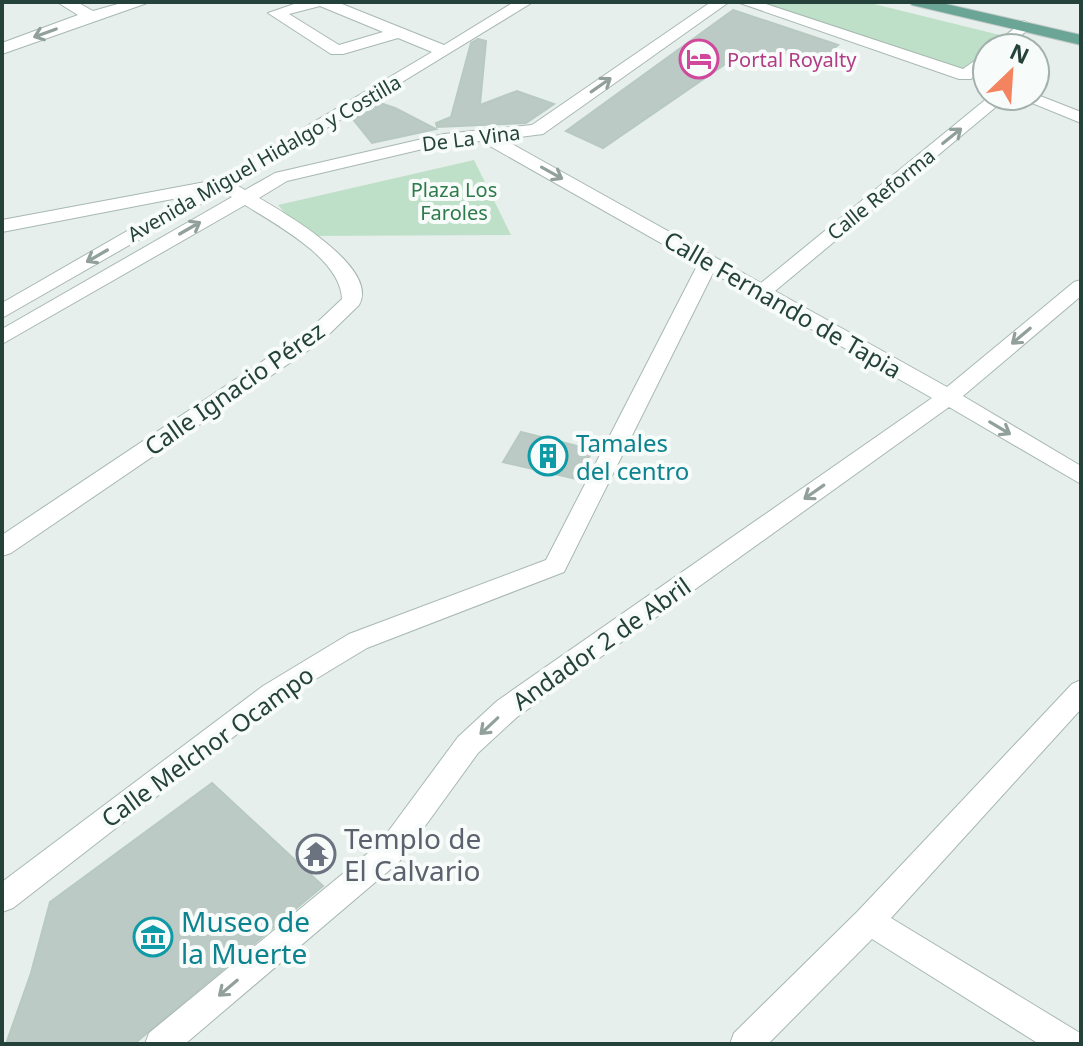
<svg xmlns="http://www.w3.org/2000/svg" width="1083" height="1046" font-family="'Noto Sans',sans-serif">
<rect width="100%" height="100%" fill="#e6efeb"/>
<!-- green -->
<g fill="#bfe0c8">
<path d="M750,2H866L1008,37L993,48H987V53L966,70Z"/>
<path d="M474,160L511,235L305,236L278,205Z"/>
</g>
<!-- building -->
<g fill="#bbcac4" stroke="#b8c9c2" stroke-width="2">
<path d="M733,10L838,45L816,64L783,52L769,66L740,54L603,148L566,131Z"/>
<path d="M478,39L486,41L480,105L517,91L554,104L526,123L437,127L436,123L451,117L471,43Z"/>
<path d="M377,102L395,108L436,129L372,143L352,118Z"/>
<path d="M521,432L593,450L577,479L503,462Z"/>
<path d="M212,783L323,886L134,1044H6L31,973L50,902Z"/>
</g>
<g fill="none" stroke-linecap="round" stroke-linejoin="round">
<defs>
<g id="minor">
<path d="M57,2H77L93,11L125,2H150L2,54V43L78,15Z"/>
<path d="M300,2H337L444,45L514,2H533L235,184L245,190L275,173L444,134L532,125L711,2H729L543,134L503,139L761,283L990,96H1009L775,291L947,387L1074,282L1081,280V296L963,396L1081,466V484L949,407L517,717L478,753L399,862L185,1044H145L149,1033L379,844L458,737L497,701L932,398L713,273L564,572L367,648L281,700L13,908L2,912V882L263,686L349,634L546,560L698,264L481,141L444,144L287,181L259,198C285,213 380,268 359,305L322,341L11,553L2,556V535L308,331L342,299C341,259 277,225 245,205L2,344V329L232,197L222,192L2,318V303L188,196L2,232V220L216,180L432,52L398,38L343,54H331L268,13ZM320,6L383,32L339,45L289,14Z"/>
<path d="M737,2H760L963,69L987,52V65L971,79H959Z"/>
<path d="M1024,21L1032,26L1007,48H989Z"/>
<path d="M1035,94L1081,112V123L1015,96Z"/>
<path d="M1081,680V709L891,918L1080,1033L1081,1044H1039L872,939L768,1044H730L734,1033L858,911L1072,684Z"/>
</g>
<path id="major" d="M909,2H937L1081,35V45L912,5Z"/>
</defs>
<!-- minor casing -->
<use href="#minor" stroke="#a8b8b2" stroke-width="2"/>
<!-- major casing -->
<use href="#major" stroke="#c2cac8" stroke-width="2"/>
<!-- minor -->
<use href="#minor" fill="#fff" fill-rule="evenodd"/>
<!-- major -->
<use href="#major" fill="#6aa596" fill-rule="evenodd"/>
</g>
<!-- one-way arrows -->
<defs><path id="oneway-shaft" d="M-6 0H5M1.5-3L5.5 0L1.5 3" fill="none" stroke-width="1.6" stroke-linecap="round" stroke-linejoin="round" transform="scale(2)"/></defs>
<g stroke="#92a09c">
<use href="#oneway-shaft" transform="translate(45 33) rotate(160)"/>
<use href="#oneway-shaft" transform="translate(601 85) rotate(-35)"/>
<use href="#oneway-shaft" transform="translate(952 136) rotate(-39)"/>
<use href="#oneway-shaft" transform="translate(552 173) rotate(29)"/>
<use href="#oneway-shaft" transform="translate(190 228) rotate(-30)"/>
<use href="#oneway-shaft" transform="translate(97 256) rotate(150)"/>
<use href="#oneway-shaft" transform="translate(1021 336) rotate(140)"/>
<use href="#oneway-shaft" transform="translate(1000 428) rotate(31)"/>
<use href="#oneway-shaft" transform="translate(814 492) rotate(145)"/>
<use href="#oneway-shaft" transform="translate(489 726) rotate(137)"/>
<use href="#oneway-shaft" transform="translate(228 988) rotate(140)"/>
</g>
<!-- icons -->
<defs>
<symbol id="hotel-ring" viewBox="-11 -11 22 22"><circle r="9.5" fill="#f7fbf9" stroke="#d1479c" stroke-width="1.5"/><path d="M-6-4.5h1.5V1H6V5H4.5V3h-9V5H-6ZM-4 0a1.8 1.8 0 1 1 3.6 0ZM.5 0V-2.5h3Q6-2.5 6 0Z" fill="#d1479c"/></symbol>
<symbol id="building-ring" viewBox="-11 -11 22 22"><circle r="9.5" fill="#f7fbf9" stroke="#0f9aa8" stroke-width="1.5"/><path d="M-4-6H4V6H1V3H-1V6H-4ZM-2.5-4.3h1.7v1.8h-1.7ZM.8-4.3h1.7v1.8H.8ZM-2.5-1h1.7V.8h-1.7ZM.8-1h1.7V.8H.8Z" fill="#0f9aa8"/></symbol>
<symbol id="temple-ring" viewBox="-11 -11 22 22"><circle r="9.5" fill="#f7fbf9" stroke="#6b7280" stroke-width="1.5"/><path d="M0-6L5-2H3V0L6.5 2.5H4V6H1.5V3h-3V6H-4V2.5H-6.5L-3 0V-2H-5Z" fill="#6b7280"/></symbol>
<symbol id="museum-ring" viewBox="-11 -11 22 22"><circle r="9.5" fill="#f7fbf9" stroke="#0f9aa8" stroke-width="1.5"/><path d="M0-6L6-3V-2H-6V-3ZM-5-1h2V3h-2ZM-1-1h2V3h-2ZM3-1h2V3H3ZM-6 4H6V6H-6Z" fill="#0f9aa8"/></symbol>
</defs>
<g fill-rule="evenodd">
<use href="#hotel-ring" x="677" y="37" width="44" height="44"/>
<use href="#building-ring" x="526" y="434" width="44" height="44"/>
<use href="#temple-ring" x="294" y="832" width="44" height="44"/>
<use href="#museum-ring" x="131" y="915" width="44" height="44"/>
</g>
<g text-anchor="middle" dominant-baseline="central" stroke-width="8" stroke-linejoin="round" paint-order="stroke">
<!-- far-hotel labels -->
<g font-size="20" fill="#b23c85" stroke="#f7fbf9" text-anchor="start">
<text x="727" y="59">Portal Royalty</text>
</g>
<!-- far-street labels -->
<g font-size="20" fill="#24423a" stroke="#f7fbf9">
<text transform="translate(471 138) rotate(-7)">De La Vina</text>
<text transform="translate(264 158) rotate(-30)">Avenida Miguel Hidalgo y Costilla</text>
<text transform="translate(881 194) rotate(-39)">Calle Reforma</text>
</g>
<!-- far-park labels -->
<g font-size="20" fill="#2d7a4b" stroke="#f7fbf9">
<text x="454" y="189">Plaza Los<tspan x="454" dy="23">Faroles</tspan></text>
</g>
<!-- street labels -->
<g font-size="24" fill="#24423a" stroke="#f7fbf9">
<text transform="translate(783 304) rotate(30)">Calle Fernando de Tapia</text>
<text transform="translate(234 388) rotate(-35)">Calle Ignacio Pérez</text>
<text transform="translate(601 643) rotate(-35)">Andador 2 de Abril</text>
<text transform="translate(207 746) rotate(-36)">Calle Melchor Ocampo</text>
</g>
<!-- culture labels -->
<g font-size="24" fill="#0d838f" stroke="#f7fbf9" text-anchor="start">
<text x="576" y="442">Tamales<tspan x="576" dy="28">del centro</tspan></text>
</g>
<!-- near-worship labels -->
<g font-size="28" fill="#5b616d" stroke="#f7fbf9" text-anchor="start">
<text x="344" y="838">Templo de<tspan x="344" dy="32">El Calvario</tspan></text>
</g>
<!-- near-culture labels -->
<g font-size="28" fill="#0d838f" stroke="#f7fbf9" text-anchor="start">
<text x="181" y="921">Museo de<tspan x="181" dy="32">la Muerte</tspan></text>
</g>
</g>
<!-- border -->
<rect width="1083" height="1046" fill="none" stroke="#24423a" stroke-width="8"/>
<!-- north arrow -->
<g transform="translate(1011 72) rotate(25)"><circle r="38" fill="#f7fbf9" stroke="#a3b1ad" stroke-width="2"/>
<path d="M0-6L14 30L0 20L-14 30Z" fill="#f4845f"/>
<text y="-12" font-size="22" font-weight="bold" text-anchor="middle" fill="#24423a">N</text>
</g>
</svg>
